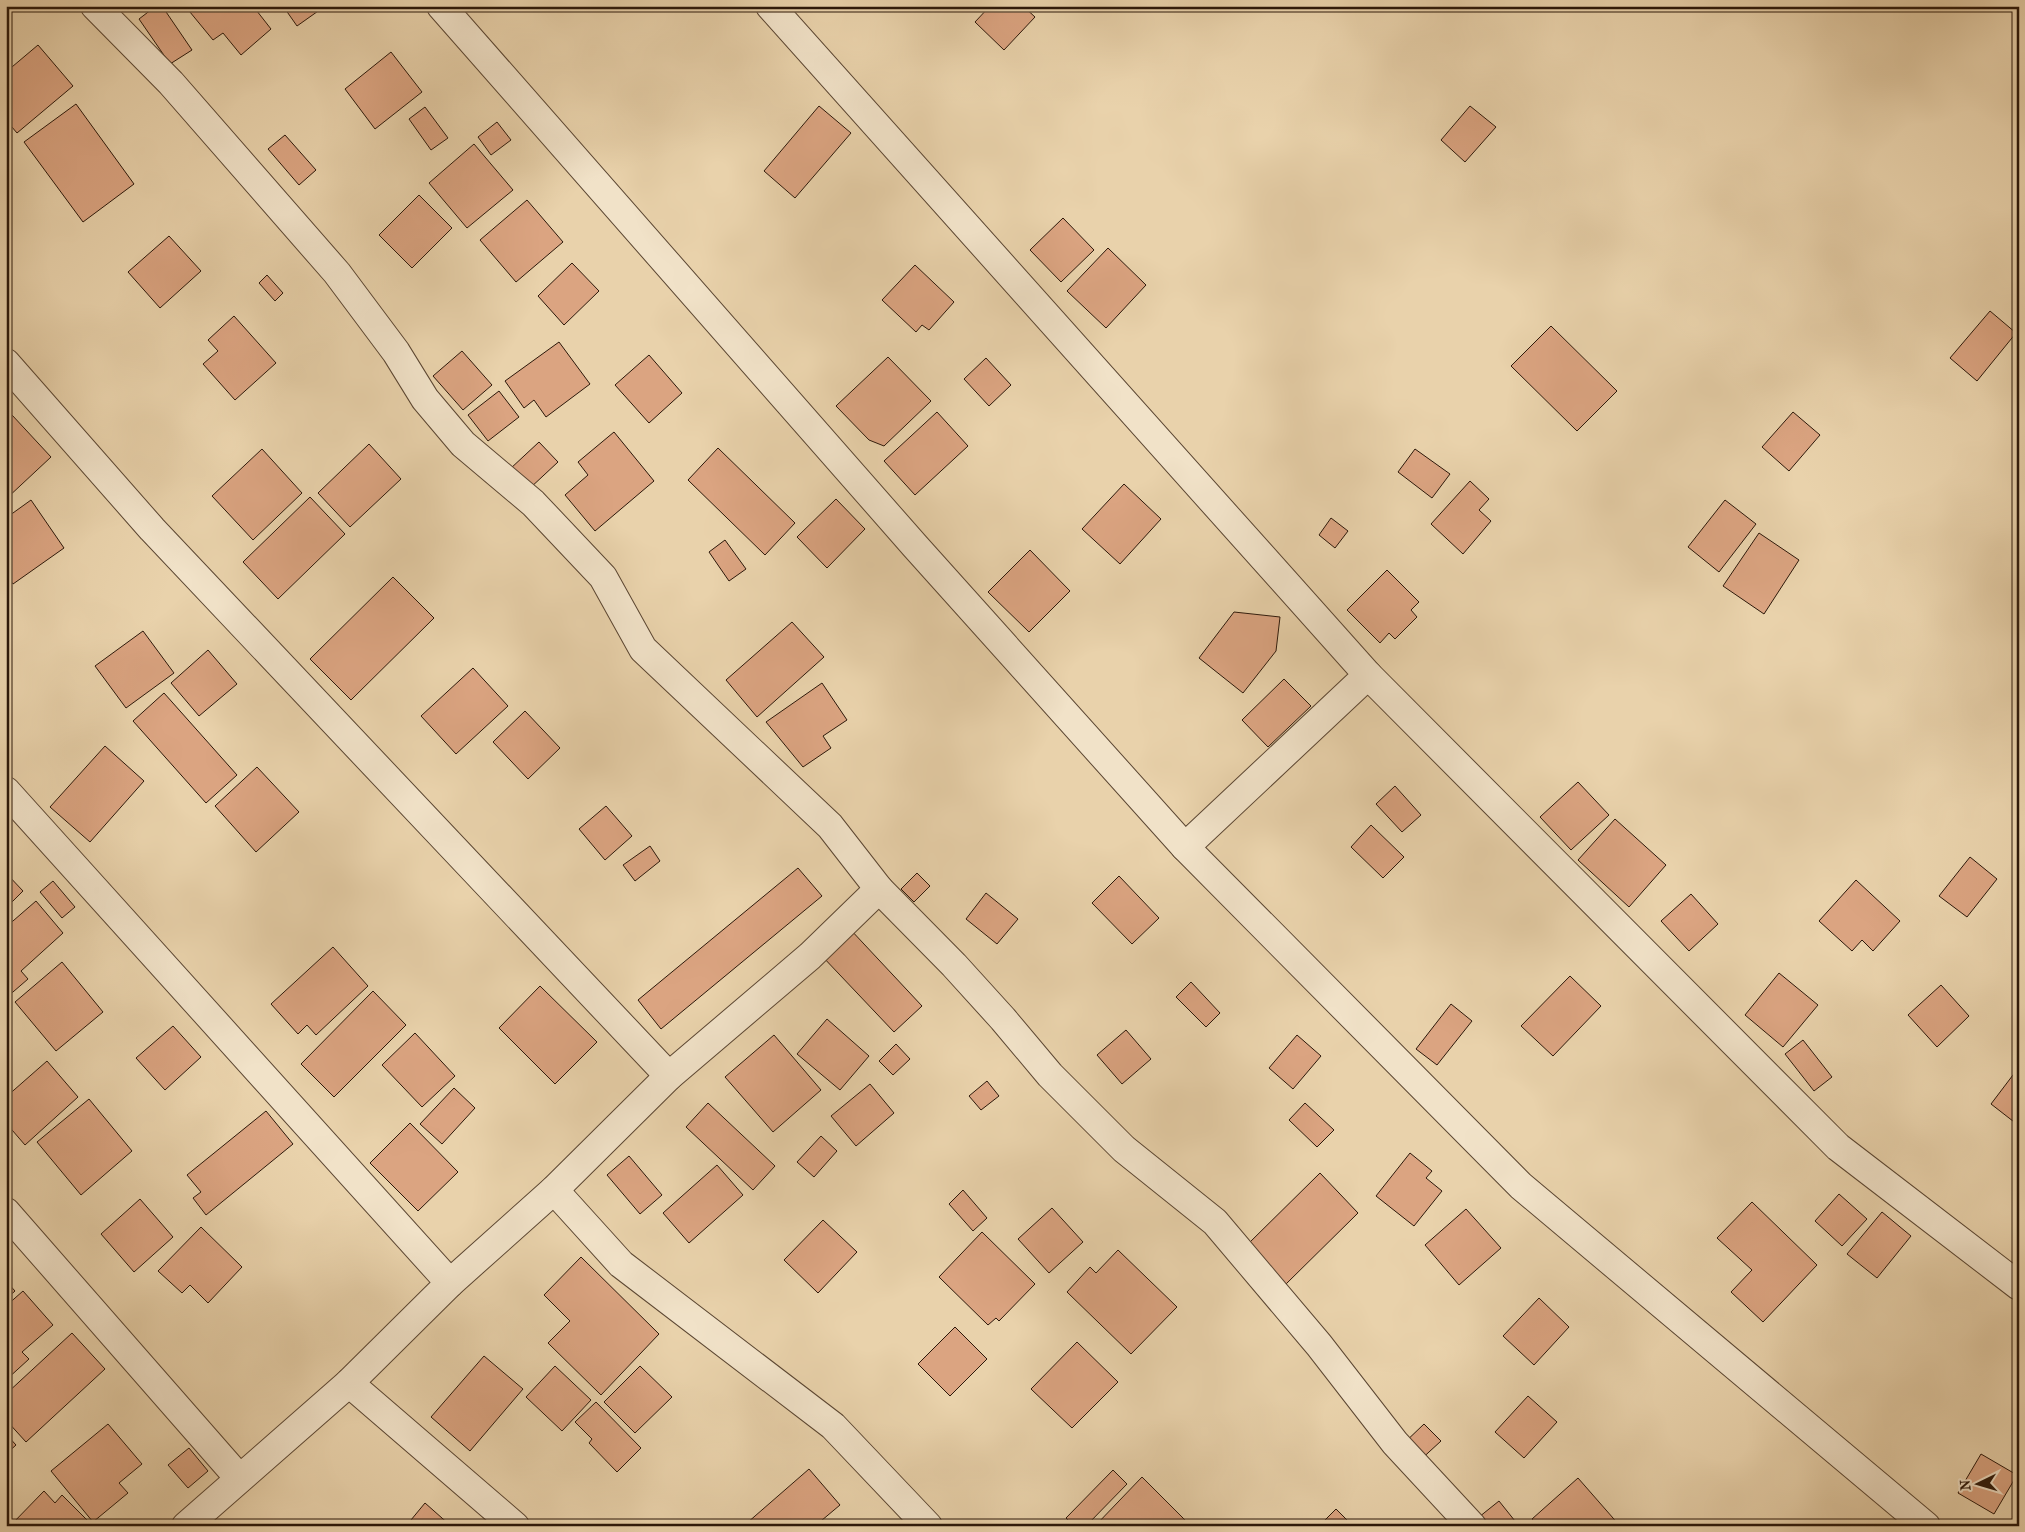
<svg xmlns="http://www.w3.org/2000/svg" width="2025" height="1532" font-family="'IM FELL French Canon',serif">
<rect width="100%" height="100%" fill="#e9d2ab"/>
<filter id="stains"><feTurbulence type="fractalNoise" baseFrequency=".004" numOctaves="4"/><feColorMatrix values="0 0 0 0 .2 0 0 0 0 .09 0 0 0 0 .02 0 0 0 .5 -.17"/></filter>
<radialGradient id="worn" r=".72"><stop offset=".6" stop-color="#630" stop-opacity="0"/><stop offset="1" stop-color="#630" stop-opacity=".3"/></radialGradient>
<!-- building -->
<g fill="#dba481" stroke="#2c180a">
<path d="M156,6H162L192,50L170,64L139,19Z"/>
<path d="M185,6H253L271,29L241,55L223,33L213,40Z"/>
<path d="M283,6H320L321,9L297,26Z"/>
<path d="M990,6H1023L1035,17L1004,50L975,22Z"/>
<path d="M38,45L73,86L17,133L6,120V72Z"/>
<path d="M391,52L422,92L375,129L345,89Z"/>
<path d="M76,104L134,184L83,222L24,142Z"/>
<path d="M819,106L851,133L795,198L764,171Z"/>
<path d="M1470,106L1496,127L1465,162L1441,140Z"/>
<path d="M425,107L448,138L431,150L409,119Z"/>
<path d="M497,122L511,140L491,155L478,137Z"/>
<path d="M285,135L316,170L299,185L268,149Z"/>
<path d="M474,144L513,190L467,228L429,183Z"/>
<path d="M419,195L452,228L412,268L379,235Z"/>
<path d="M527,200L563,242L516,282L480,240Z"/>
<path d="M1063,218L1094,250L1061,282L1030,250Z"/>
<path d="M169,236L201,271L160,308L128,272Z"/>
<path d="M1108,248L1146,285L1106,328L1067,291Z"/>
<path d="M572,263L599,291L564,325L538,296Z"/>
<path d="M915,265L954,302L929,330L922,325L916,332L882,300Z"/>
<path d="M267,275L283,293L275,301L259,283Z"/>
<path d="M1990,311L2016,333L1977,381L1950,358Z"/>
<path d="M234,316L276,363L235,400L203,364L218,351L208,340Z"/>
<path d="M1551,326L1617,391L1577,431L1511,366Z"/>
<path d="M559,342L590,384L546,417L534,400L524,408L505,381Z"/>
<path d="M462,351L492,385L463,410L433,376Z"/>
<path d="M649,355L682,393L649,423L615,385Z"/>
<path d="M888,357L931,401L884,446L869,440L836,406Z"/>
<path d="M986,358L1011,385L989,406L964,379Z"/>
<path d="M499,391L519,417L488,441L468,415Z"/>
<path d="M937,412L968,446L915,495L884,461Z"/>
<path d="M1793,412L1820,435L1789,471L1762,447Z"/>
<path d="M12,415L51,457L6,499V420Z"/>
<path d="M614,432L654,481L595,531L565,495L588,475L578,462Z"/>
<path d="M539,442L558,462L529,489L510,469Z"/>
<path d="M369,444L401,479L350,527L318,493Z"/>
<path d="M718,448L795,523L765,555L688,480Z"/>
<path d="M262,449L302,493L253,540L212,496Z"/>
<path d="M1415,449L1450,474L1432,498L1398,472Z"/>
<path d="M1470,481L1489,499L1479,510L1491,521L1463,554L1431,524Z"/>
<path d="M1124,484L1161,519L1120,564L1082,529Z"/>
<path d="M310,497L345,534L278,599L243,562Z"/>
<path d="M836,499L865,529L827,568L797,537Z"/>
<path d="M31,500L64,548L13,584L6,574V518Z"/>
<path d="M1725,500L1756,524L1719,572L1688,547Z"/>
<path d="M1331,518L1348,531L1335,548L1319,535Z"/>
<path d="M1759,533L1799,560L1764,614L1723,586Z"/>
<path d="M725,540L746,569L729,581L709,552Z"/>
<path d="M1030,550L1070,591L1029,632L988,592Z"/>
<path d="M1387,570L1419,602L1411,610L1417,617L1395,639L1389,633L1380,643L1347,610Z"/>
<path d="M393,577L434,618L351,700L310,659Z"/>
<path d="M1234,612L1280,617L1276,651L1243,693L1199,658Z"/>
<path d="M792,622L824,657L757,717L726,680Z"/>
<path d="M143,631L174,673L126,708L95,666Z"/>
<path d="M208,650L237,684L199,716L171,683Z"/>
<path d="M473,668L508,706L456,754L421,716Z"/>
<path d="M1284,679L1311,706L1268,747L1242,720Z"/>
<path d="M822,683L847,720L823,736L831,748L803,767L766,722Z"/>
<path d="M164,693L237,775L206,803L133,721Z"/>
<path d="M525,711L560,748L528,779L493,742Z"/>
<path d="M105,746L144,781L90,842L50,807Z"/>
<path d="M257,767L299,812L256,852L215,806Z"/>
<path d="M1578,782L1609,815L1571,850L1540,817Z"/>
<path d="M1395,786L1421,815L1402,832L1376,804Z"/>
<path d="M606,806L632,836L605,860L579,829Z"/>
<path d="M1615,819L1666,865L1629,907L1578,860Z"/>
<path d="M1371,825L1404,857L1383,878L1351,847Z"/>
<path d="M650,846L660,861L635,881L623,865Z"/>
<path d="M1970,857L1997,879L1967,917L1939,896Z"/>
<path d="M798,868L822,896L661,1029L638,1000Z"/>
<path d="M6,873L23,891L6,908Z"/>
<path d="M917,873L930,886L914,902L901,889Z"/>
<path d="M1119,876L1159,918L1132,944L1092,903Z"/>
<path d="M1856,880L1900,921L1873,951L1862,940L1852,951L1819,921Z"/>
<path d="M53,881L75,907L62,918L40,892Z"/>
<path d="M986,893L1018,919L997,944L966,919Z"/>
<path d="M1691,894L1718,924L1689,951L1661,921Z"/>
<path d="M36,901L63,933L21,971L28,979L6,998V927Z"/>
<path d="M849,928L922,1006L894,1032L821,955Z"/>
<path d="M333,947L368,986L316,1035L307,1025L298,1034L271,1004Z"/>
<path d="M62,962L103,1012L56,1051L15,1002Z"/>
<path d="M1779,973L1818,1005L1783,1047L1745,1015Z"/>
<path d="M1570,976L1601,1006L1553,1056L1521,1026Z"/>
<path d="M1191,982L1220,1013L1206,1027L1176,997Z"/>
<path d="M1941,985L1969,1016L1937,1047L1908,1015Z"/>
<path d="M540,986L597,1042L555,1084L499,1028Z"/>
<path d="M373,991L406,1025L334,1097L301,1064Z"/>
<path d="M1451,1004L1472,1021L1437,1065L1416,1049Z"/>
<path d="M827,1019L869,1056L840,1090L797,1054Z"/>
<path d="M173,1026L201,1057L165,1090L136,1058Z"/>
<path d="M1126,1030L1151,1059L1122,1084L1097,1055Z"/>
<path d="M415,1033L455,1076L422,1107L382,1065Z"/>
<path d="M774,1035L821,1090L773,1132L725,1077Z"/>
<path d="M1297,1035L1321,1056L1293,1089L1269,1068Z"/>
<path d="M1803,1040L1832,1077L1814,1091L1785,1054Z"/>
<path d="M896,1044L910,1059L893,1075L879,1061Z"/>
<path d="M47,1061L78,1097L25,1145L6,1123V1097Z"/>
<path d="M2016,1071L2019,1073L2018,1125L1991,1104Z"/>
<path d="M987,1081L999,1096L981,1110L969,1096Z"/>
<path d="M870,1084L894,1113L856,1146L831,1116Z"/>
<path d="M454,1088L475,1108L442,1144L420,1124Z"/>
<path d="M89,1099L132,1151L81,1195L37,1142Z"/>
<path d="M708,1103L775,1166L753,1190L686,1127Z"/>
<path d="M1305,1103L1334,1130L1317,1147L1289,1120Z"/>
<path d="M266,1111L293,1144L206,1215L193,1198L201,1192L187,1175Z"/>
<path d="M410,1123L458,1172L418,1211L370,1163Z"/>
<path d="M821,1136L837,1151L814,1177L797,1162Z"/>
<path d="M1410,1153L1432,1171L1426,1178L1442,1191L1414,1226L1376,1196Z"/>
<path d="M629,1156L662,1195L640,1214L607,1175Z"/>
<path d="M717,1165L743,1195L689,1243L663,1213Z"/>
<path d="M1320,1173L1358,1213L1285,1285L1247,1245Z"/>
<path d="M963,1190L987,1218L973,1231L949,1204Z"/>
<path d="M1839,1194L1867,1219L1842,1246L1815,1221Z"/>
<path d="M140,1199L173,1237L134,1272L101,1234Z"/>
<path d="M1752,1202L1817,1265L1763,1322L1731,1292L1752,1270L1717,1238Z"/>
<path d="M1052,1208L1083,1242L1049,1273L1018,1239Z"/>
<path d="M1466,1209L1501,1248L1459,1285L1425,1245Z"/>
<path d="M1882,1212L1911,1236L1877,1278L1847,1254Z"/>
<path d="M823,1220L857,1252L818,1293L784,1260Z"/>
<path d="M201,1227L242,1267L208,1303L190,1285L182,1293L158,1271Z"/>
<path d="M982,1232L1035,1284L999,1321L996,1318L988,1325L939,1277Z"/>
<path d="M1118,1250L1177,1307L1131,1354L1067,1292L1090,1267L1096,1273Z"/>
<path d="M581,1257L659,1334L601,1395L548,1343L570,1321L544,1295Z"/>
<path d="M6,1281L15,1291L6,1299Z"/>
<path d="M23,1291L53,1325L22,1352L29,1359L6,1380V1306Z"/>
<path d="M1539,1298L1569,1327L1534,1365L1503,1336Z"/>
<path d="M955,1327L987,1359L950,1396L918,1364Z"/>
<path d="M72,1333L105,1369L26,1442L6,1420V1394Z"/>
<path d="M1077,1342L1118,1382L1072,1428L1031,1389Z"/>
<path d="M484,1356L523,1389L470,1451L431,1417Z"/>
<path d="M555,1366L591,1400L562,1431L526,1397Z"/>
<path d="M640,1366L672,1397L635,1433L604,1402Z"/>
<path d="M1528,1396L1557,1422L1524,1458L1495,1432Z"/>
<path d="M596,1402L641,1448L617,1472L589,1443L592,1439L575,1422Z"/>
<path d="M108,1424L142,1464L119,1483L128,1493L93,1522L51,1471Z"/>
<path d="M1424,1424L1441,1441L1417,1463L1401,1446Z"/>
<path d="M6,1434L16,1445L6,1454Z"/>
<path d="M189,1448L208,1471L188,1488L168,1465Z"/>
<path d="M1981,1454L2017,1475L1994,1514L1958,1493Z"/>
<path d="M809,1469L840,1505L815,1526H749L747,1523Z"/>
<path d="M1113,1470L1127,1484L1086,1526H1074L1066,1518Z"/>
<path d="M1142,1477L1191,1526H1095Z"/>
<path d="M1578,1478L1620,1526H1539L1532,1519Z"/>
<path d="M44,1491L55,1503L62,1495L93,1526H10Z"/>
<path d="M1499,1501L1519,1526H1478L1474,1521Z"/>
<path d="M425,1503L451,1526H406Z"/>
<path d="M1336,1509L1353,1526H1319Z"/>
<path d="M2019,1509V1521L2013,1517Z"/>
</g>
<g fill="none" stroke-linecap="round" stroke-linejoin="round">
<defs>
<g id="minor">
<path d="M95,6L171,83L337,273L396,352L425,399L463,444L533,503L603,577L643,649L830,826L879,889L954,965L1003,1019L1050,1075L1124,1149L1215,1222L1319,1345L1395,1443L1472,1526"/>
<path d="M441,6L915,546L1185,847L1521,1186L1926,1526"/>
<path d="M770,6L1368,675L1185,847"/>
<path d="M6,363L152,529L669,1076"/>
<path d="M1368,675L1838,1147L2019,1286"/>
<path d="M6,791L450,1283"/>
<path d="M554,1190L621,1264L833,1426L928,1526"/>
<path d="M6,1212L239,1478"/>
<path d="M349,1383L515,1526"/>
<path d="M186,1526L349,1383L450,1283L554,1190L669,1076L810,956L879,889"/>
</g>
</defs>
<!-- minor casing -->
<use href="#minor" stroke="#5b4632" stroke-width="30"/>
<!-- minor -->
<use href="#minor" stroke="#f1e2c8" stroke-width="28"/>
</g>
<!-- margin -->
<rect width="2025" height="1532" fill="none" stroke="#e9d2ab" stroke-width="25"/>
<rect x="8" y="8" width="2010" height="1517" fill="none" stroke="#2c180a" stroke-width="2.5"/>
<rect x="12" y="12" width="2000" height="1507" fill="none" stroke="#2c180a"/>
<!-- north arrow -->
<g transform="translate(1978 1484) rotate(265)" stroke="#f1e2c8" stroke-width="4" paint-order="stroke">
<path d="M0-4L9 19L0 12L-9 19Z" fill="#2c180a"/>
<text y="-8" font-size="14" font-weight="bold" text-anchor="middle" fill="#2c180a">N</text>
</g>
<rect width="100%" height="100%" filter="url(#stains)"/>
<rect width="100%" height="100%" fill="url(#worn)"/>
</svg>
